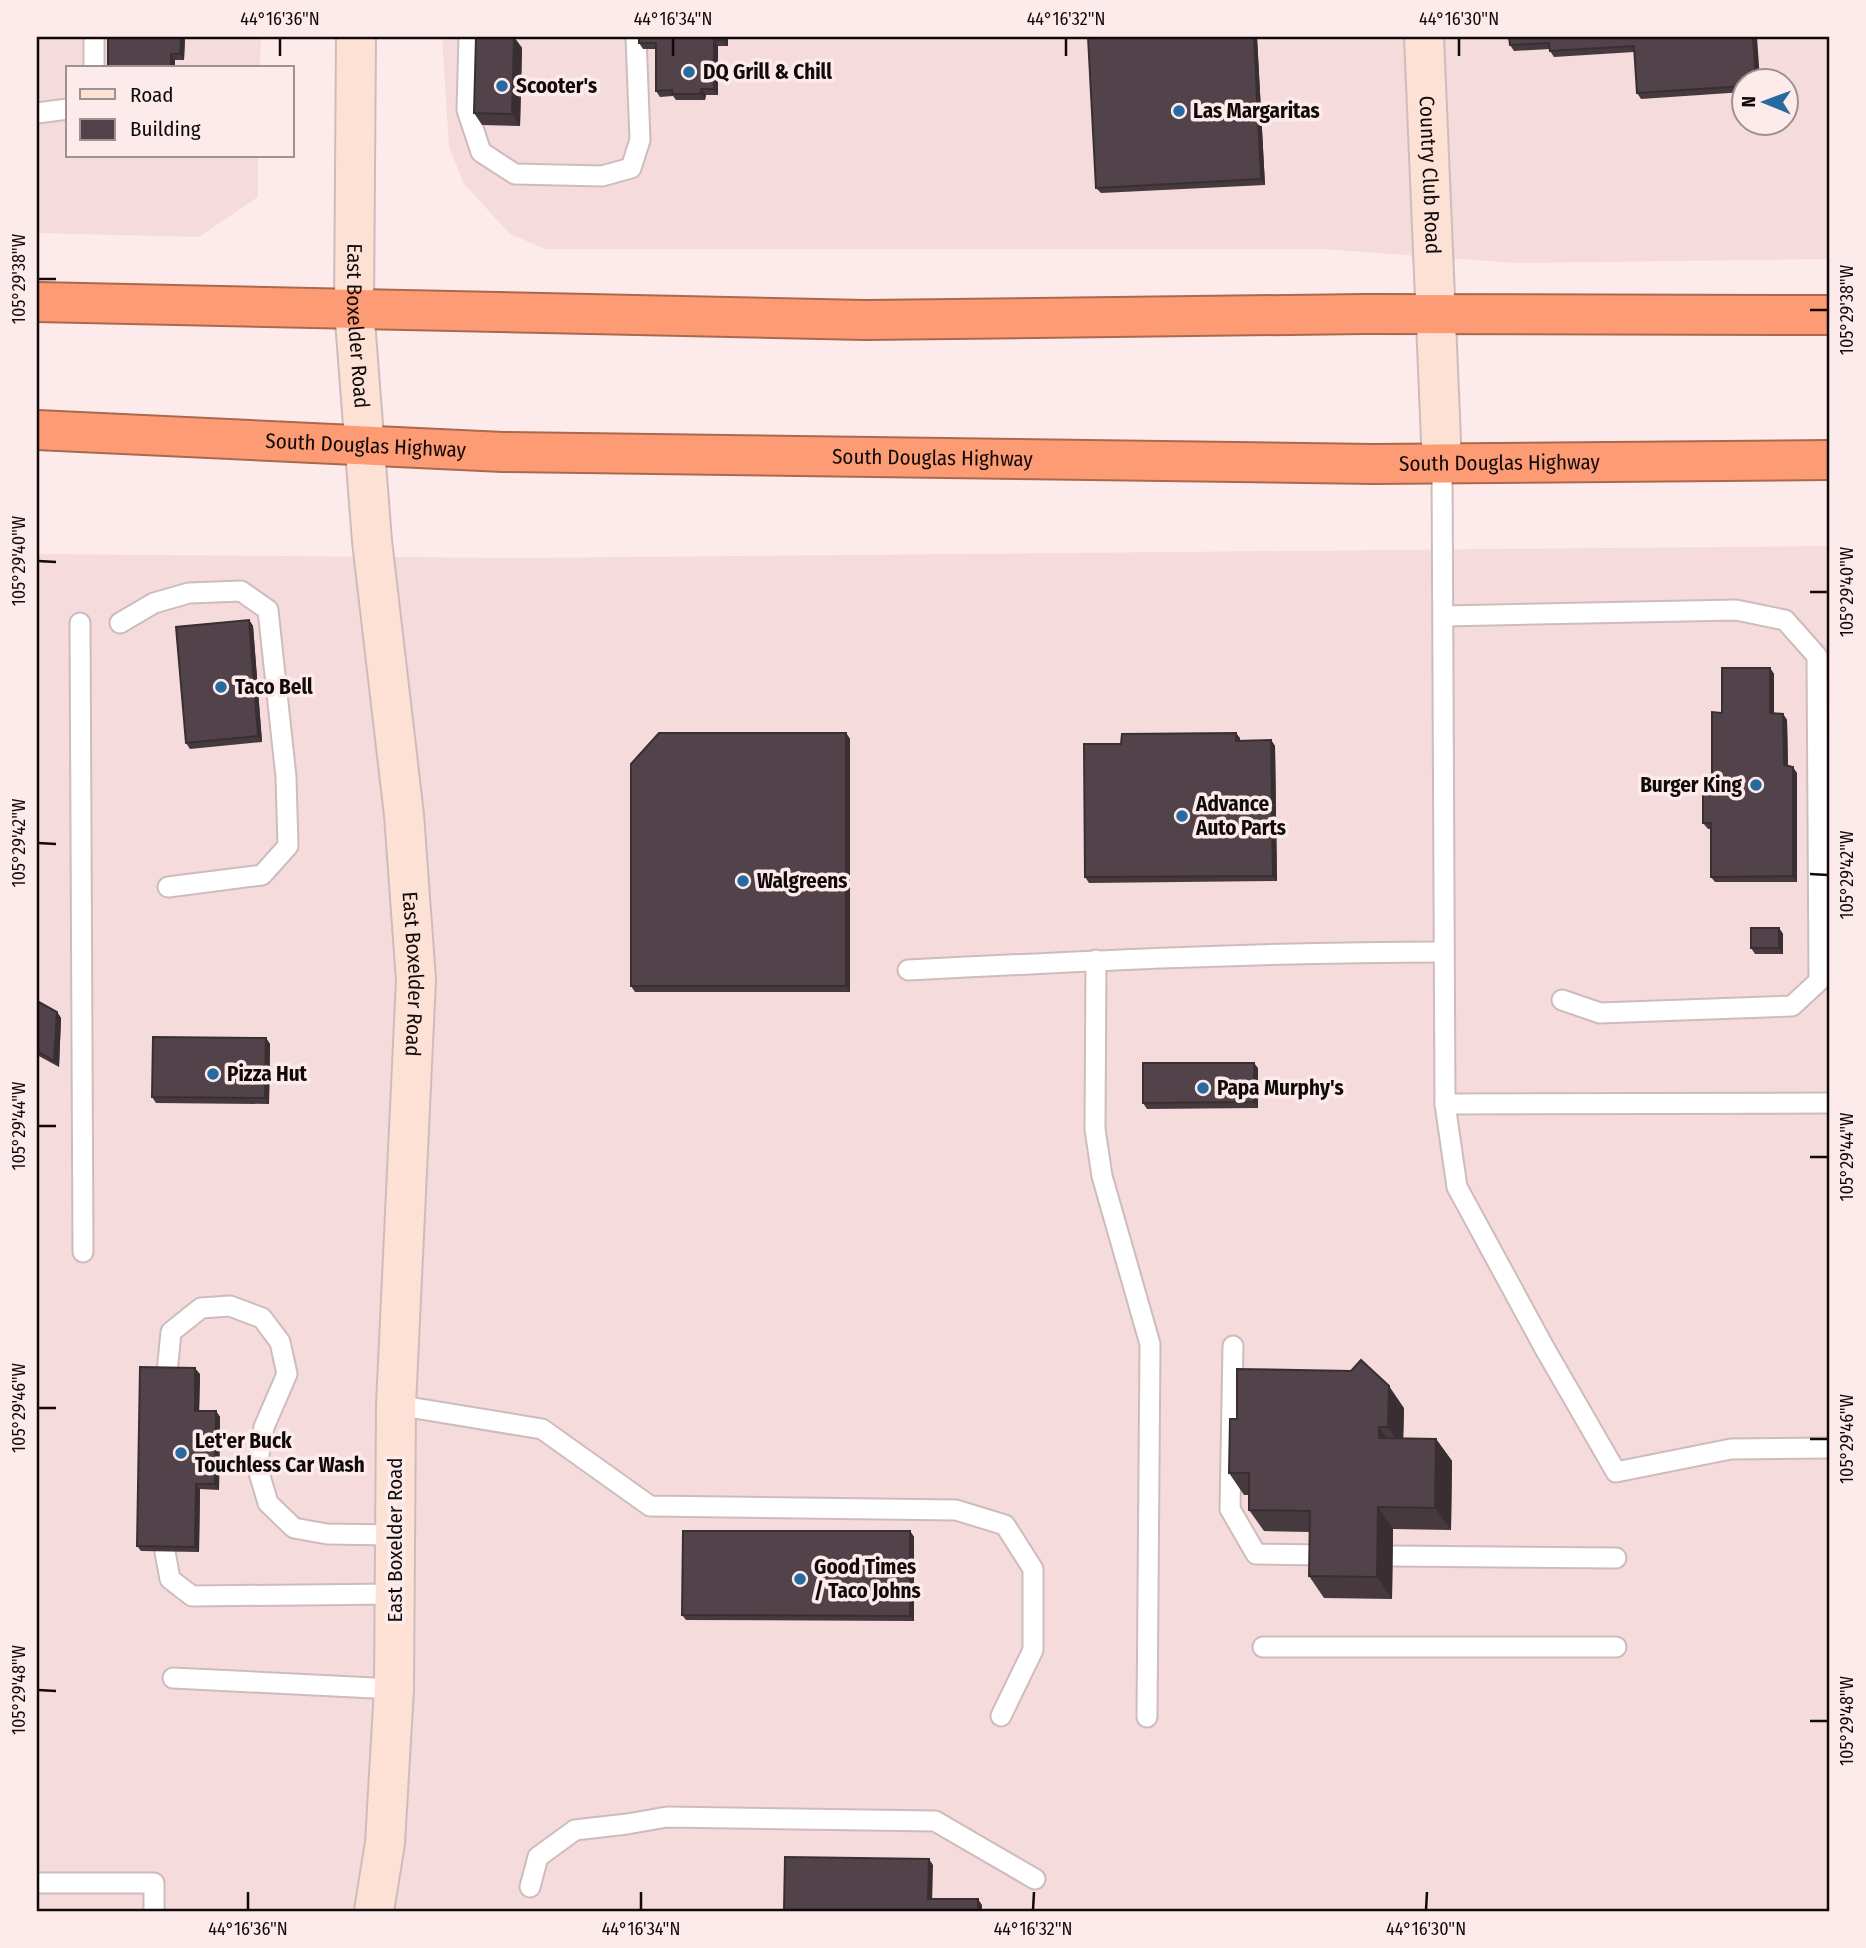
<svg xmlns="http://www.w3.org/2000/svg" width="1866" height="1948" font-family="'Fira Sans Condensed',sans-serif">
<rect width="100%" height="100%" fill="#fdebeb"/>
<!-- built -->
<g fill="#f5dbdb" fill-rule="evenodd">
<path d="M37,37H261L260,68H68V156H258V197L199,237L37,233Z"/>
<path d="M442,37H1829V259L1516,263L1323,249H545L510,234L464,184L449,147ZM1744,80H1786V122H1744Z"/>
<path d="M1829,546V1911H37V554L523,558Z"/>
</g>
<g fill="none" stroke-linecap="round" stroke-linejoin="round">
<defs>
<g id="lane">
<path d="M469,37L467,110L481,152L515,174L602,176L631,168L640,140L636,37"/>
<path d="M94,68V37"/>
<path d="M37,113L68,109"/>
<path d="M1442,464L1445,1104L1457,1187L1545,1349L1616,1472L1731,1449L1829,1448"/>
<path d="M1444,616L1736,610L1785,620L1817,656L1819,981L1792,1006L1600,1013L1562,1000"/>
<path d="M80,623L83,1252"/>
<path d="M120,623L154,603L189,593L241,591L268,610L286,777L288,846L262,875L168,887"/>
<path d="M1096,960L1095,1129L1102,1176L1150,1344L1147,1717"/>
<path d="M908,970C1087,961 1266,952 1444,952"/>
<path d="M1445,1104L1829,1103"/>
<path d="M1233,1346L1230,1509L1256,1554L1325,1555"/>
<path d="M167,1373L171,1332L201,1308L230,1306L262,1318L280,1342L287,1374L264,1427L257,1466L268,1503L294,1528L327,1534L394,1535"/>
<path d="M396,1405L542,1429L650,1506L956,1510L1005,1525L1033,1569V1650L1001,1716"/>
<path d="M165,1552L170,1579L192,1596L394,1594"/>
<path d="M1393,1556L1616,1558"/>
<path d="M1263,1647H1616"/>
<path d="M173,1678L394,1689"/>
<path d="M37,1883H154V1911"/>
<path d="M530,1887L538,1857L575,1830L627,1824L667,1817L935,1821L1035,1879"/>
</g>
<g id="secondary">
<path id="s1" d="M356,37L354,308L372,541L404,815L416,980L396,1405L394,1689L385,1843L374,1911"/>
<path id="s2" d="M1424,37L1442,464"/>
</g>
<g id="highway">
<path d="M37,302L865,320L1364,314L1829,315"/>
<path id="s3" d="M37,430L503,452L1374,464L1829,460"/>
</g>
</defs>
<!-- lane casing -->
<use href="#lane" stroke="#cebcbc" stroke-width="23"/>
<!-- secondary casing -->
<use href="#secondary" stroke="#cebcbc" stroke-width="42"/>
<!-- highway casing -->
<use href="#highway" stroke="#aa694f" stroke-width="42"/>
<!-- lane -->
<use href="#lane" stroke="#fff" stroke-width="19"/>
<!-- secondary -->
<use href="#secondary" stroke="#fee1d5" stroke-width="38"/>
<!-- highway -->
<use href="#highway" stroke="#fd9c74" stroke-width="38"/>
</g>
<!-- wall -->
<g fill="#463a3f">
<path d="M185,37L184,60H175V68H108Z"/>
<path d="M514,37L522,48L520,126L482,125L474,113Z"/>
<path d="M639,37H728V46H718V95H706L705,100H676L673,96L660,97L656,91V49H643L639,43Z"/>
<path d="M1257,37L1265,185L1101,193L1096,188Z"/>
<path d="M1509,37H1757L1744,80V92L1641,99L1637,93L1634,52L1554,57L1550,51V49L1514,51L1510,45Z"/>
<path d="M249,620L253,626L262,742L190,749L186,743Z"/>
<path d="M1770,668L1774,674V714H1783L1787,720L1788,766L1797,773V882H1715L1711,877V829H1708L1703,823L1712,791Z"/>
<path d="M846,733L850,739V992H635L631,986Z"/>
<path d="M1240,738V741L1271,740L1275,746L1277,881L1089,883L1085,877L1121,744Z"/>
<path d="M1779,928L1783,934V954H1755L1751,948Z"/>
<path d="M37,1001L57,1012L61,1018L59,1067L37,1055Z"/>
<path d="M266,1038L270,1044L269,1104L156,1103L152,1097Z"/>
<path d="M1258,1068V1108L1147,1109L1143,1103Z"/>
<path d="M200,1374L199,1411H216L220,1417L219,1490L200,1489L199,1552L141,1551L137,1546Z"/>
<path d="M1404,1408L1403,1439H1436L1452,1461L1451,1530L1393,1529L1392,1599L1324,1598L1309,1576L1310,1532L1264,1531L1249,1510V1495H1244L1229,1473L1237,1419Z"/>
<path d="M910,1531L914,1537V1621L686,1620L682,1615Z"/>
</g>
<!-- shaded-wall -->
<g fill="#392f33">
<path d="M181,37H185L184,60L180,54Z"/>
<path d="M514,37L522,48L520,126L512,114Z"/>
<path d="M724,37H728V46L724,40Z"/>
<path d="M1254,37H1257L1265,185L1261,179Z"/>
<path d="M1753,37H1757L1760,80H1756Z"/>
<path d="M714,40L718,46V95L714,89Z"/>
<path d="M171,54L175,60V68H171Z"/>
<path d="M701,89L706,95L705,100L701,94Z"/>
<path d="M249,620L253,626L262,742L258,736Z"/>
<path d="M1770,668L1774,674V719L1770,713Z"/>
<path d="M1783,714L1787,720L1788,771L1784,765Z"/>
<path d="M846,733L850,739V992L846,986Z"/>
<path d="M1236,733L1240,738V747L1236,741Z"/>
<path d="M1271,740L1275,746L1277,881L1273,876Z"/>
<path d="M1793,767L1797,773V882L1793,876Z"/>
<path d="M1779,928L1783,934V954L1779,948Z"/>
<path d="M57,1012L61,1018L59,1067L54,1061Z"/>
<path d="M266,1038L270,1044L269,1104L265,1098Z"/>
<path d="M1254,1063L1258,1068V1108L1254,1102Z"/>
<path d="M195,1368L200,1374L199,1417L195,1411Z"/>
<path d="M1389,1386L1404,1408L1403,1449L1388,1427Z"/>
<path d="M216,1411L220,1417L219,1490L215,1484Z"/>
<path d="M1379,1427L1395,1449L1379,1438Z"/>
<path d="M1436,1439L1452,1461L1451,1530L1435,1508Z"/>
<path d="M196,1484L200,1489L199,1552L195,1547Z"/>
<path d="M1378,1507L1393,1529L1392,1599L1377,1577Z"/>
<path d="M910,1531L914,1537V1621L910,1616Z"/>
<path d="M929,1859L933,1865L932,1905L928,1899Z"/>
<path d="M978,1899L982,1905V1911H978Z"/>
</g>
<!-- building -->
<g fill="#514349" stroke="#392f33" stroke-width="2">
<path d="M108,37H181L180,54H171V68H108Z"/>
<path d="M476,37H514L512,114L474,113Z"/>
<path d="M639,37H724V40H714V89H701V94H672V90L656,91V43H639Z"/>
<path d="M1088,37H1254L1261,179L1096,188Z"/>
<path d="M1509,37H1753L1756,80H1744V86L1637,93L1634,46L1550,51L1549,43L1510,45Z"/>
<path d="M249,620L258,736L186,743L176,627Z"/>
<path d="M1722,668H1770V713L1783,714L1784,765L1793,767V876L1711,877V823H1703V791H1712V712L1722,713Z"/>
<path d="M659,733H846V986H631V764Z"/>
<path d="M1236,733V741L1271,740L1273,876L1085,877L1084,744H1121L1122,734Z"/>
<rect x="1751" y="928" width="28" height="20"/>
<path d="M37,1001L57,1012L54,1061L37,1051Z"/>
<path d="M153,1037L266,1038L265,1098L152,1097Z"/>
<path d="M1143,1063H1254V1102L1143,1103Z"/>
<path d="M1361,1360L1389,1386L1388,1427H1379V1438L1436,1439L1435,1508L1378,1507L1377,1577L1309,1576L1310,1511L1249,1510V1473H1229L1230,1419H1237V1369L1351,1371Z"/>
<path d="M140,1367L195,1368V1411H216L215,1484H196L195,1547L137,1546Z"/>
<path d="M683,1531H910V1616L682,1615Z"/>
<path d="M785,1857L929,1859L928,1899H978V1911H784Z"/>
</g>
<!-- ticks -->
<path fill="none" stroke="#100a0a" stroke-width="2.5" d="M280,56V38M673,56V38M1066,56V38M1459,56V38M38,279H56M1810,310H1828M38,561L56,562M1810,592H1828M38,843L56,844M1810,874L1828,875M38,1126H56M1810,1157H1828M38,1408H56M1810,1439H1828M38,1690L56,1691M1810,1721H1828M248,1910V1892M641,1910V1892M1033,1910L1034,1892M1426,1910L1427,1892"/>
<!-- markers -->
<g fill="#266a9f" stroke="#fdebeb" stroke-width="2.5">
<circle cx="689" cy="72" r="7"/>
<circle cx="502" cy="86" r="7"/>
<circle cx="1179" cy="111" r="7"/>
<circle cx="221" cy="687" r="7"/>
<circle cx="1756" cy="785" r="7"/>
<circle cx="1182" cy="816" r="7"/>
<circle cx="743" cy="881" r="7"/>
<circle cx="213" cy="1074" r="7"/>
<circle cx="1203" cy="1088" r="7"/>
<circle cx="181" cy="1453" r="7"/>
<circle cx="800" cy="1579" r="7"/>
</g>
<g text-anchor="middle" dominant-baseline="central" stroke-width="7" stroke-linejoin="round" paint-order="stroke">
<!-- poi labels -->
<g font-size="21" font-weight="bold" fill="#100a0a" stroke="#fdebeb" text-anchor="start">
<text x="703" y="72">DQ Grill &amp; Chill</text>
<text x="516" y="86">Scooter's</text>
<text x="1193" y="111">Las Margaritas</text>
<text x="235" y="687">Taco Bell</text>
<text x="1742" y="785" text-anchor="end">Burger King</text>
<text x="1196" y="804">Advance<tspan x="1196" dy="24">Auto Parts</tspan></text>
<text x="757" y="881">Walgreens</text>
<text x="227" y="1074">Pizza Hut</text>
<text x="1217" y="1088">Papa Murphy's</text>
<text x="195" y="1441">Let'er Buck<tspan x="195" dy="24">Touchless Car Wash</tspan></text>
<text x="814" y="1567">Good Times<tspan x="814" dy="24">/ Taco Johns</tspan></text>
</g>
<!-- street labels -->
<g font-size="21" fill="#100a0a" stroke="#fdebeb">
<text stroke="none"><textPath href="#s2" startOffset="138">Country Club Road</textPath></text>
<text stroke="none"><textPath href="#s1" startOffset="289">East Boxelder Road</textPath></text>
<text stroke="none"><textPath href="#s3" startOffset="329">South Douglas Highway</textPath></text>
<text stroke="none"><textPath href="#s3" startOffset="896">South Douglas Highway</textPath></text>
<text stroke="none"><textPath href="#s3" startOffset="1463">South Douglas Highway</textPath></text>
<text stroke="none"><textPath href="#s1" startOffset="940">East Boxelder Road</textPath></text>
<text transform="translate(395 1540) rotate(-90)">East Boxelder Road</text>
</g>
</g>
<!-- border -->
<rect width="1866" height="1948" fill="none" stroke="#fdebeb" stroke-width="77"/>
<!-- legend -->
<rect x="66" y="66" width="228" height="91" fill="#fdebeb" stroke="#9e9191" stroke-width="2"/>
<rect x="80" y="89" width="35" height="10" fill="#fee1d5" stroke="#9e9191" stroke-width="2"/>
<text x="130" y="102" font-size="21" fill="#100a0a">Road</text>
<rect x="80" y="119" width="35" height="21" fill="#514349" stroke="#9e9191" stroke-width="2"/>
<text x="130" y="136" font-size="21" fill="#100a0a">Building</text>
<!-- north arrow -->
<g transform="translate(1765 102) rotate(271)"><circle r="33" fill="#fdebeb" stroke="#9e9191" stroke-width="2"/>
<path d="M0-5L12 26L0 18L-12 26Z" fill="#266a9f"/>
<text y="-10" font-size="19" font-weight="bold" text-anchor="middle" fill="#100a0a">N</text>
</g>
<rect x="38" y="38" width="1790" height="1872" fill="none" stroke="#100a0a" stroke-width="2.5"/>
<g font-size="18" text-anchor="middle" fill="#100a0a">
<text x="280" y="25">44°16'36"N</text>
<text x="673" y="25">44°16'34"N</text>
<text x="1066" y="25">44°16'32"N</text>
<text x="1459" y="25">44°16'30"N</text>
<text transform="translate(19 279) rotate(-90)" y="6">105°29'38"W</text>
<text transform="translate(1847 310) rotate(-90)" y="6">105°29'38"W</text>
<text transform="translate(19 561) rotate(-90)" y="6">105°29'40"W</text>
<text transform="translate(1847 592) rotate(-90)" y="6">105°29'40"W</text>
<text transform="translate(19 843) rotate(-90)" y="6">105°29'42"W</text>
<text transform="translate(1847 875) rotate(-90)" y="6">105°29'42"W</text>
<text transform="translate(19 1126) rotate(-90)" y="6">105°29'44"W</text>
<text transform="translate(1847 1157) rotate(-90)" y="6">105°29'44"W</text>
<text transform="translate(19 1408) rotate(-90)" y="6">105°29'46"W</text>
<text transform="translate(1847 1439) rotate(-90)" y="6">105°29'46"W</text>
<text transform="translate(19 1690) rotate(-90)" y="6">105°29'48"W</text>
<text transform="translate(1847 1721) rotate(-90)" y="6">105°29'48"W</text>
<text x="248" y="1935">44°16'36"N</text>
<text x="641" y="1935">44°16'34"N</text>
<text x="1033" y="1935">44°16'32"N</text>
<text x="1426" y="1935">44°16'30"N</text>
</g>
</svg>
